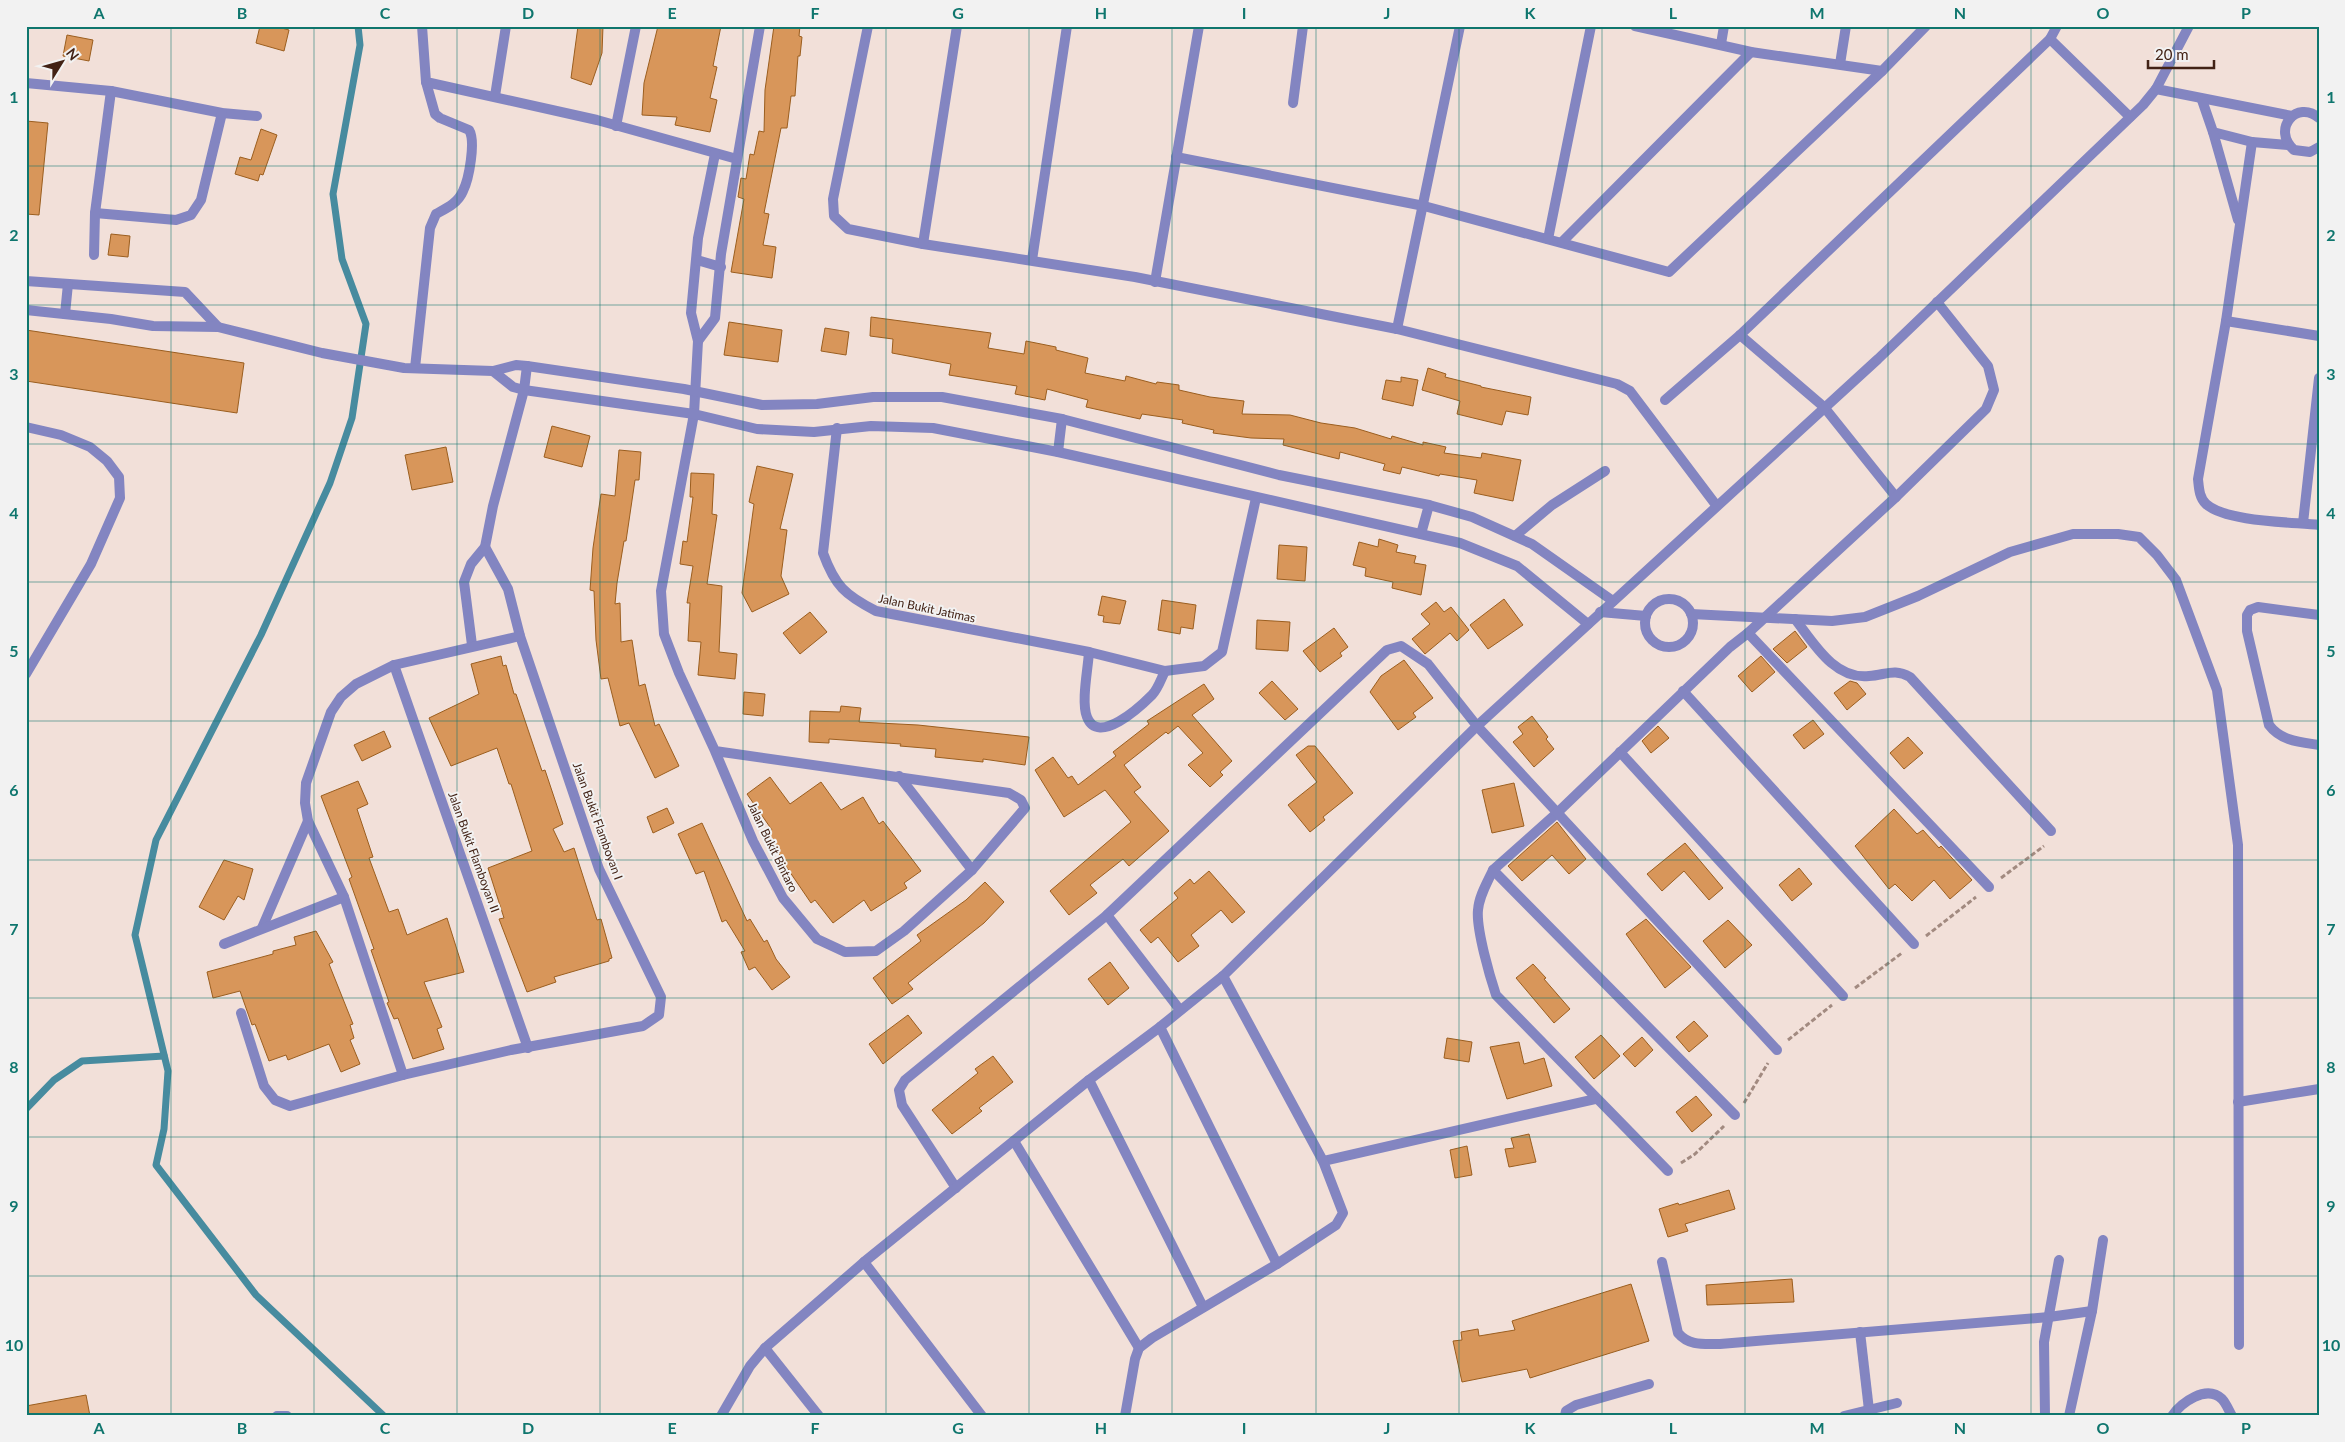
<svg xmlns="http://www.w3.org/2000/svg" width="2345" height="1442" font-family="Lato,sans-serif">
<rect width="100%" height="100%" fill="#f2e0d9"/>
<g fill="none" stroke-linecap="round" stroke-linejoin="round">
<!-- stream -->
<g stroke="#478b9f" stroke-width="7">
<path d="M358,26L360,45L333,194L342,259L366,324L352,418L330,483L261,635L156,840L135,935L168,1071L164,1129L156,1165L256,1295L384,1416"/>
<path d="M26,1109L54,1080L82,1061L164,1056"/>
</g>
</g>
<!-- building -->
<g fill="#d8965a" stroke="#9b5e1f">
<path d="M260,26H274L289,30L284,51L256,43Z"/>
<path d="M578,26H603L602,53L591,85L571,78Z"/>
<path d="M658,26H721L713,66L717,67L710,98L717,100L710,132L675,125L677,117L642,115L644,83Z"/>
<path d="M774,26H800L799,36L802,37L800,56H798L795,96H791L787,128H781L764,213L769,214L763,245L776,247L772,278L731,272L744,199L738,197L741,178L746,179L750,154L754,155L759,131L764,132L765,90Z"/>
<path d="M67,35L93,40L89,61L63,56Z"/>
<path d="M26,121L48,123L39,215L26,214Z"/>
<path d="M261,129L277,135L263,175L260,174L258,181L235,174L240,157L251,160Z"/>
<path d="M111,234L130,236L128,257L108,255Z"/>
<path d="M871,317L991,333L988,348L1024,354L1026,341L1056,347V350L1088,358L1085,373L1125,381L1126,376L1156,384L1157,382L1179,385V390L1210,397L1244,401L1242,414L1290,415L1321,423L1355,428L1391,439L1392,436L1423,445V442L1446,447L1444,453L1481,458L1482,453L1521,460L1513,501L1474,493L1477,480L1440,474L1439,476L1402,467L1400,474L1383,470L1385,464L1340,452L1339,459L1283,445L1284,439L1251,438L1213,433L1214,430L1182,423L1183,420L1142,414L1140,419L1086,407L1088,400L1047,389L1045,400L1015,394L1017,386L949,375L951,364L892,353L893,339L870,336Z"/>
<path d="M729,322L782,330L778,362L724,355Z"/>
<path d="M825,328L849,332L846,355L821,351Z"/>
<path d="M26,330L244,363L237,413L26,381Z"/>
<path d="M1428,368L1446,374L1445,377L1481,386V387L1531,397L1528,415L1506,411L1502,425L1457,414L1460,401L1422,390Z"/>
<path d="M1401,377L1418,380L1413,406L1382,399L1386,380L1401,382Z"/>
<path d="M552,426L590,436L582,467L544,457Z"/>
<path d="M446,447L453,482L412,490L405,455Z"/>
<path d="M619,450L641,452L639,480H635L626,541H624L617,583L615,604L620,603L621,642L632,640L639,686L645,684L655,726L659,724L679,766L655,778L629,723L620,726L608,678L601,679L596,640L594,591L590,590L593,548L601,494L615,496Z"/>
<path d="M757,466L793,474L780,529L787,530L781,576L789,594L752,612L742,593L754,504L749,502Z"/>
<path d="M691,473L714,474L712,514L717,515L707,584L722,586L719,652L737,654L735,679L698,675L701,642L688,641L690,603H687L693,566L680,564L683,541L687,542L693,497H690Z"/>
<path d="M1379,539L1398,545L1396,552L1416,556L1414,563L1426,565L1421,595L1392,588L1393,582L1365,576L1366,568L1353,565L1359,542L1378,547Z"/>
<path d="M1279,545L1307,547L1305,581L1277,579Z"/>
<path d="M1102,596L1126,601L1120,624L1103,622L1104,616L1098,615Z"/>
<path d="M1504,599L1523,625L1488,649L1470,625Z"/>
<path d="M1162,600L1196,605L1193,629L1181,627L1180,634L1158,630Z"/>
<path d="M1436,602L1444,612L1451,607L1469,630L1457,641L1450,633L1425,654L1412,639L1430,624L1421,614Z"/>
<path d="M810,612L827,632L800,654L783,633Z"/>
<path d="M1257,620L1290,622L1288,651L1256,649Z"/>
<path d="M1334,628L1348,647L1340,653L1342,656L1320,672L1303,651Z"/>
<path d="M1795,631L1807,647L1787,663L1773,649Z"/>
<path d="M501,656L503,666L506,665L514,694H516L542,771L545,770L563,824L553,829L564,852L574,848L597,920L601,919L612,958L609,959V961L554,977L556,982L527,992L499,919L504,918L488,868L532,851L511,784H509L497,748L451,766L429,718L479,694L471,664Z"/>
<path d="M1761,656L1775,672L1752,692L1738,676Z"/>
<path d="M1404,660L1433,698L1413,713L1416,717L1398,730L1370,692L1381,676Z"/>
<path d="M1272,681L1298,709L1285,720L1259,693Z"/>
<path d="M1850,681L1857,683L1866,694L1847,710L1834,693Z"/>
<path d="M1204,684L1214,699L1192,715L1232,761L1220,772L1223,775L1210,787L1188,765L1203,753L1178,726L1168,734L1166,732L1124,765L1141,787L1134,792L1169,831L1129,866L1123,859L1090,885L1097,893L1069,915L1050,891L1131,822L1105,790L1064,817L1035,770L1053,757L1068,778L1072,776L1078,785L1116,756L1113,752L1149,724L1147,721Z"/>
<path d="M744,692L765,694L763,716L743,714Z"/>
<path d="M841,706L861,708L859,722L918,725L1029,737L1025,765L983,759V762L935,757L936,749L900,746L901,744L829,739V743L809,742L810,711L840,712Z"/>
<path d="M1532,716L1548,737L1546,739L1554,749L1534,767L1513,742L1523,734L1518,727Z"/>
<path d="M1813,720L1824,734L1804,749L1793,735Z"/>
<path d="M1658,726L1669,738L1651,753L1642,741Z"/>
<path d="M384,731L391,747L362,761L354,745Z"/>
<path d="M1908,737L1923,753L1904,769L1890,753Z"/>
<path d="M1308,746H1315L1353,793L1323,817L1325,820L1310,832L1288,805L1317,782L1296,755Z"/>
<path d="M770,777L790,804L821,782L841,810L863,797L879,824L883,821L921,871L904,883L907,888L871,911L864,900L833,923L815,900L811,903L781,859L782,858L765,835L772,830L747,794Z"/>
<path d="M358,781L368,804L357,809L373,857L369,858L389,912L398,909L407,935L447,918L464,972L424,982L442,1027L437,1029L444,1049L413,1059L398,1018L394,1019L387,1003L389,1002L371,950L374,949L349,879L352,877L321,796Z"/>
<path d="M1514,783L1524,826L1492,833L1482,790Z"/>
<path d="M667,808L674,823L653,833L647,817Z"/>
<path d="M1894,809L1917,834L1923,830L1939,848L1941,846L1972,880L1950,899L1934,880L1912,901L1895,884L1889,889L1855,846Z"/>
<path d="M1557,822L1586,859L1569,874L1552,855L1522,881L1508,866Z"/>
<path d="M702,823L747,921L750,919L764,942L767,940L776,959L790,977L772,990L755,967L749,970L741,952L745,951L726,920L722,922L704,871L696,874L678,834Z"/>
<path d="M1685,843L1723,888L1709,900L1684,871L1662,891L1647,874Z"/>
<path d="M224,860L253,869L244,900L238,896L224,920L199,907Z"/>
<path d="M1799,868L1812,884L1792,901L1779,885Z"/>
<path d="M1209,871L1245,912L1232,923L1221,910L1191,935L1199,946L1178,962L1158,937L1151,943L1140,930L1178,898L1174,893L1190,879L1194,884Z"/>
<path d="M985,882L1004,902L984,923L908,983L913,989L892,1004L873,978L921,941L917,935L966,900Z"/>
<path d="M1646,919L1691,967L1665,988L1626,934Z"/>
<path d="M1728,920L1752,945L1725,968L1703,941Z"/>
<path d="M316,931L333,962L329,964L353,1024L350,1025L354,1038L350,1040L360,1064L341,1072L329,1044L288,1060L286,1055L269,1061L255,1024L252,1025L240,991L213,998L207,972L273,954V951L296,945L294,937Z"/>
<path d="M1110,962L1129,988L1108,1005L1088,979Z"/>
<path d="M1533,964L1546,978L1544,979L1570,1009L1554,1023L1516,978Z"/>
<path d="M908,1015L922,1033L883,1064L869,1044Z"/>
<path d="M1694,1021L1708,1036L1689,1052L1676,1037Z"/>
<path d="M1601,1035L1620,1056L1594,1079L1575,1057Z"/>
<path d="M1642,1037L1653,1050L1635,1067L1623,1054Z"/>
<path d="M1447,1038L1472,1042L1469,1062L1444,1058Z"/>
<path d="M1519,1042L1524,1064L1544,1058L1552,1086L1507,1099L1490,1047Z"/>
<path d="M993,1056L1013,1082L979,1108L982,1111L952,1134L932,1110L978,1073L975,1069Z"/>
<path d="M1696,1096L1712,1115L1692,1132L1676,1112Z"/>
<path d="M1529,1134L1536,1162L1509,1167L1505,1149L1514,1148L1511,1138Z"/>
<path d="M1467,1146L1472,1175L1455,1178L1450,1150Z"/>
<path d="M1729,1190L1735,1209L1685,1224L1688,1231L1668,1237L1659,1209L1678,1203L1679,1205Z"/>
<path d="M1792,1279L1794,1302L1707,1305L1706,1285Z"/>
<path d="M1631,1284L1649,1341L1530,1378L1527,1369L1462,1382L1453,1341L1462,1340L1461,1332L1478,1329L1479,1336L1515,1330L1512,1321Z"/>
<path d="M86,1395L90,1416H26V1406Z"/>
</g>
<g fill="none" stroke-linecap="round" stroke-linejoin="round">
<!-- path -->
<g stroke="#a28a80" stroke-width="3" stroke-dasharray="5 2.5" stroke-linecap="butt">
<path d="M2001,878L2044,846"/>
<path d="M1926,936L1976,897"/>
<path d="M1855,988L1902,953"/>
<path d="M1788,1040L1832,1005"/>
<path d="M1744,1103L1768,1063"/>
<path d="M1681,1163L1695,1154L1724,1126"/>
</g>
<!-- lane -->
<g stroke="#8385c1" stroke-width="10">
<path d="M415,368L430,228L436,214C447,208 458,203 463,191C469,179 476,141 469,130L440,118L435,114L426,82"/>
<path d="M2238,1102L2319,1089"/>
<path d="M277,1416H287"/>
</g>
<!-- street -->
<g stroke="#8385c1" stroke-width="10">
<path d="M422,26L426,82L597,120L737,159"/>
<path d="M868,26L833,199L834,216L848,229L923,244L1135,277L1397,329L1617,384L1630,391L1716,505"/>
<path d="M1635,26L1751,52L1882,71L1926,26"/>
<path d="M2050,39L2130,117"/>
<path d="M1721,44L1724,26"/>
<path d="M1840,64L1846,26"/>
<path d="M26,83L111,91L222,113L257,116"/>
<path d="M2156,89L2292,116"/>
<path d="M495,96L506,26"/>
<path d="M2202,100L2213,132L2252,142L2288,145"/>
<path d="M1293,103L1303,26"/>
<path d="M2319,118C2297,99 2271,129 2294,150L2310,152L2319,147"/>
<path d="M616,126L636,26"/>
<path d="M2213,132L2238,220"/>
<path d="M2252,142L2226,321L2198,479C2199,488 2199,497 2206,504C2226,522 2292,522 2319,525"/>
<path d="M715,154L698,238L691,313L698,341L694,414L661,591L664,634L679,673L715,751L753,841L783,898L817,939L845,952L876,951L904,931L972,870L1025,808L1021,800L1009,793L715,751"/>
<path d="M1176,157L1424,206L1669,272L1882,71"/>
<path d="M95,213L176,220L191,215L201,200L222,113"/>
<path d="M1548,239L1591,26"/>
<path d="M1562,242L1751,52"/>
<path d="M923,244L957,26"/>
<path d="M94,255L95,213L111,91"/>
<path d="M697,260L721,267"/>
<path d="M1032,260L1067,26"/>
<path d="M26,281L185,292L218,327"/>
<path d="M1155,282L1199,26"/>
<path d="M26,310L111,319L153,326L218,327L322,353L404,368L493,371L516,365L527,366L684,389L762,405L817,404L873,397H942L1062,419L1279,475L1429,505L1472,517L1532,544L1613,601"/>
<path d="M65,314L68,284"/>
<path d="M2226,321L2319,336"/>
<path d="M1397,329L1460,26"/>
<path d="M1740,335L1824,407L1896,497"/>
<path d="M698,341L715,318L721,254L760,26"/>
<path d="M493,371L513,387L524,390L694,414L757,429L814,432L871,426L933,428L1058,452L1460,543L1517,566L1588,624"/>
<path d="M1665,400L1740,335L2050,39L2057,26"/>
<path d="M26,427L61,435L90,447L107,461L119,477L120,498L91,564L26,674"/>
<path d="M837,428L823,553C835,586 845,595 876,611L1089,652L1165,671L1204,666L1222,652L1256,498"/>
<path d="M1058,452L1062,419"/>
<path d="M2303,523L2319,378"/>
<path d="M1421,534L1429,505"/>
<path d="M1515,536L1552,505L1605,471"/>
<circle cx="1669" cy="623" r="24"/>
<path d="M1600,612L1646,616"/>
<path d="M1691,614L1832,621L1865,617L1918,596L2010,552L2073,534H2118L2139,537L2157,555L2176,580L2217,690L2238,845L2239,1345"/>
<path d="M2319,615L2258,607L2250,610L2247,615V631L2269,725C2281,741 2299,742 2319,745"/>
<path d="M1795,619C1813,642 1834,680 1869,676C1886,675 1894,668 1910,677L2051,831"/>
<path d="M1748,633L1896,497L1986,409L1994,390L1988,366L1937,302"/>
<path d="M472,645L464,582L471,564L485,547L493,506L524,390L527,366"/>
<path d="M1089,652C1088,669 1081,702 1087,717C1098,746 1140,707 1152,695C1158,689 1161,679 1165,671"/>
<path d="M394,665L528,1048"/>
<path d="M1683,691L1914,944"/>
<path d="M1620,752L1843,996"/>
<path d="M899,776L972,870"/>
<path d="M1493,870C1487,883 1479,896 1478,910C1476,929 1490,977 1496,995L1668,1171"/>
<path d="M1107,915L1180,1010"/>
<path d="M262,928L308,821"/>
<path d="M224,944L344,897"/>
<path d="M241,1013L264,1086L275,1100L290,1106L403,1075L511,1050L643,1026L659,1015L661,997L599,869L520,636L508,589L485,547"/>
<path d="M1160,1027L1277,1264"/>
<path d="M403,1075L344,897L308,821L305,803L306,783L331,712L341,697L356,684L394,665L520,636"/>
<path d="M1089,1080L1203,1307"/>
<path d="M1735,1115L1493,870L1557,813L1730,647L1748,633L1989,887"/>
<path d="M1014,1141L1139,1348"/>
<path d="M1323,1161L1595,1099"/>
<path d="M956,1188L902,1105L899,1090L905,1080L1107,915L1387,650L1401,646L1428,664L1477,726L1777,1050"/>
<path d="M864,1262L982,1416"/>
<path d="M1662,1262L1678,1333C1689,1346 1703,1344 1720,1344L2049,1317L2092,1311"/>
<path d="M1860,1332L1869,1410"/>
<path d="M765,1348L819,1416"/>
<path d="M721,1416L750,1366L765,1348L864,1262L1089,1080L1160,1027L1223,976L1477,726L1878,359L2143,105L2156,89L2189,26"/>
<path d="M1125,1416L1135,1359L1139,1348L1152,1338L1277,1264L1336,1225L1343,1213L1323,1161L1223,976"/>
<path d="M1565,1416L1566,1411L1576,1405L1649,1384"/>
<path d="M1844,1416L1897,1403"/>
<path d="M2045,1416L2044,1342L2059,1260"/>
<path d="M2069,1416L2092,1311L2103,1240"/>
<path d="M2172,1416C2181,1403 2206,1384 2222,1399C2226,1403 2229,1411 2232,1416"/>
</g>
</g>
<!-- grid -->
<path fill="none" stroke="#0f766e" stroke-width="1" stroke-opacity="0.55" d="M171,26V1416M314,26V1416M457,26V1416M600,26V1416M743,26V1416M886,26V1416M1029,26V1416M1172,26V1416M1316,26V1416M1459,26V1416M1602,26V1416M1745,26V1416M1888,26V1416M2031,26V1416M2174,26V1416M26,166H2319M26,305H2319M26,444H2319M26,582H2319M26,721H2319M26,860H2319M26,998H2319M26,1137H2319M26,1276H2319"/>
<g text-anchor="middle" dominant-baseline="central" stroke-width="4" stroke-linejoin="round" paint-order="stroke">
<!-- street labels -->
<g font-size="12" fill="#422215" stroke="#f2f2f2">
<text transform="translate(927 608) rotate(12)">Jalan Bukit Jatimas</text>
<text transform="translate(598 821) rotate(70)">Jalan Bukit Flamboyan I</text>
<text transform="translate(773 847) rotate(64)">Jalan Bukit Bintaro</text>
<text transform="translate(474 852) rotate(70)">Jalan Bukit Flamboyan II</text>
</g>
</g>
<!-- border -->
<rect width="2345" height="1442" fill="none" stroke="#f2f2f2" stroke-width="55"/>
<!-- north arrow -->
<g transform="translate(62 62) rotate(53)" stroke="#f2f2f2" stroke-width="4" paint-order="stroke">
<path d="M0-4L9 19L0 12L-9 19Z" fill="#422215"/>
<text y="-8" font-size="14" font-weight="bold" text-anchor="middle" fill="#422215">N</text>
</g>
<!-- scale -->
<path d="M2148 60v8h66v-8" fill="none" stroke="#422215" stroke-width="2.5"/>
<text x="2155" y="60" font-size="15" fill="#422215" stroke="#f2f2f2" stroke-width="4" paint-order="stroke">20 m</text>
<rect x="28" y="28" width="2290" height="1386" fill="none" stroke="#0f766e" stroke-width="2"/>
<g font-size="16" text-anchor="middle" font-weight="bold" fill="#0f766e">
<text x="99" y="19">A</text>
<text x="242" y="19">B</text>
<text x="385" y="19">C</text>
<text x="528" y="19">D</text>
<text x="672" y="19">E</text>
<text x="815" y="19">F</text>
<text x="958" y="19">G</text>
<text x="1101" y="19">H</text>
<text x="1244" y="19">I</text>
<text x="1387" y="19">J</text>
<text x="1530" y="19">K</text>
<text x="1673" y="19">L</text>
<text x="1817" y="19">M</text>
<text x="1960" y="19">N</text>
<text x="2103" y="19">O</text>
<text x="2246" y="19">P</text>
<text x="14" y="103">1</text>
<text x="2331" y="103">1</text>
<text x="14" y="241">2</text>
<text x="2331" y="241">2</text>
<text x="14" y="380">3</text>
<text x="2331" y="380">3</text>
<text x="14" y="519">4</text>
<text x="2331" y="519">4</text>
<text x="14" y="657">5</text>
<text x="2331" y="657">5</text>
<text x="14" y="796">6</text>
<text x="2331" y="796">6</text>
<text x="14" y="935">7</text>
<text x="2331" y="935">7</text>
<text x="14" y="1073">8</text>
<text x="2331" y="1073">8</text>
<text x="14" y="1212">9</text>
<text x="2331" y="1212">9</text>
<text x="14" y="1351">10</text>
<text x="2331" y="1351">10</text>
<text x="99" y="1434">A</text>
<text x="242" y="1434">B</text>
<text x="385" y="1434">C</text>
<text x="528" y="1434">D</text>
<text x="672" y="1434">E</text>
<text x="815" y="1434">F</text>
<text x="958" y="1434">G</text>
<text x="1101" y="1434">H</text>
<text x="1244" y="1434">I</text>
<text x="1387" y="1434">J</text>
<text x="1530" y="1434">K</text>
<text x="1673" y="1434">L</text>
<text x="1817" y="1434">M</text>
<text x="1960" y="1434">N</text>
<text x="2103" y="1434">O</text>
<text x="2246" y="1434">P</text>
</g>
</svg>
